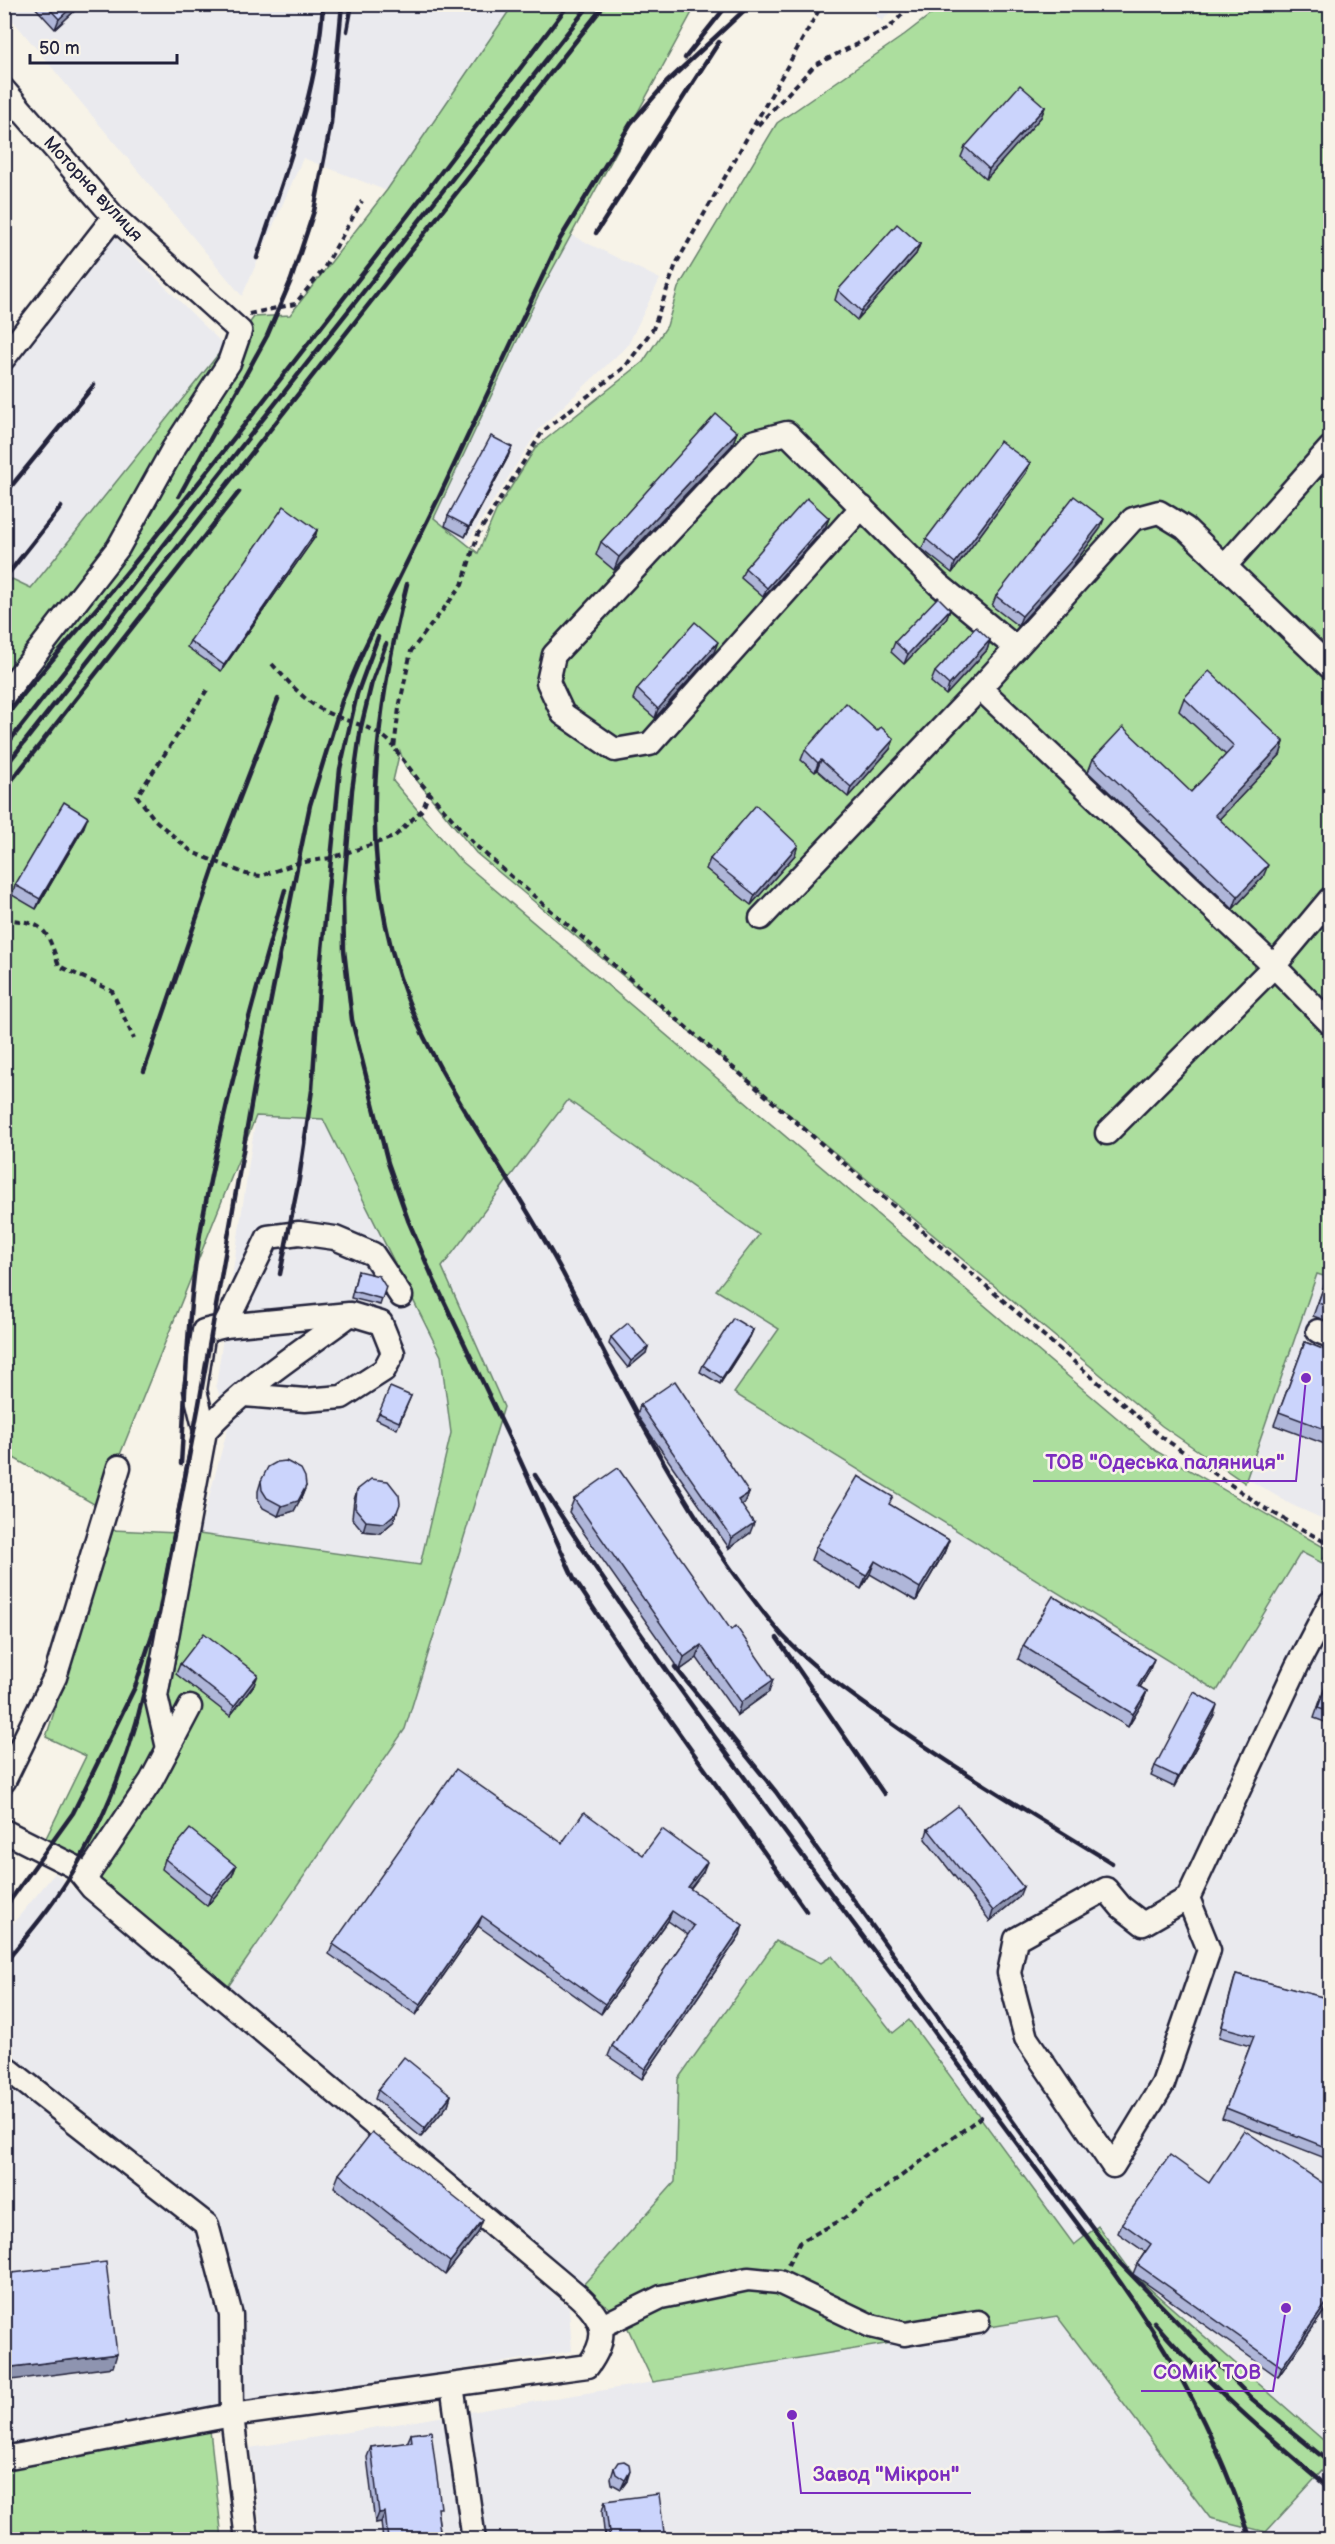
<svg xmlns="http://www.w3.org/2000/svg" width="1335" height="2544" font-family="'Balsamiq Sans',sans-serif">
<rect width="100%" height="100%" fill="#f7f3e8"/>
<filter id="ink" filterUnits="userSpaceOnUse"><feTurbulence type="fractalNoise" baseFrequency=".0167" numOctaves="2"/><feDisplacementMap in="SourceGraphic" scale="12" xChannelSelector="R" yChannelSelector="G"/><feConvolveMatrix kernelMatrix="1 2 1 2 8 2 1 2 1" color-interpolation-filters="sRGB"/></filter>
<g filter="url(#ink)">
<!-- built -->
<g fill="#eaeaee">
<path d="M4,5H513L387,191L303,158L242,296L5,11Z"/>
<path d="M864,5H897L882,21Z"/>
<path d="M112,234L225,346L31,588L13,579L5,590V369Z"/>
<path d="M571,235L660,279L628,345L539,429L466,544L434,518L538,296Z"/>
<path d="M568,1100L759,1235L716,1289L779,1329L734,1394L1217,1691L1301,1551L1330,1568V2446L1133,2274L1098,2226L1074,2245L910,2020L893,2033L832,1956L821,1963L776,1941L678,2079L675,2182L583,2285L225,1991L405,1729L504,1407L442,1267Z"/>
<path d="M256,1116L323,1118L441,1356L451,1433L420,1565L199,1534L229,1424L216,1385Z"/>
<path d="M1318,1273L1330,1278V1522L1292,1505L1246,1478Z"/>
<path d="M55,1873L569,2307L572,2351L5,2445V1933Z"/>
<path d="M1057,2316L1210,2518L1266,2532L1322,2471L1330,2477V2539H262L250,2448Z"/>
</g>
<!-- green -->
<g fill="#acde9e" stroke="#67806c" stroke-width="1.5">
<path d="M513,5H696L538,296L434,518L478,553L496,511L536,447L643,362L667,326L678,288L777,123L900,38L943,5H1330V1278L1317,1274L1245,1483L1162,1426L476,853L405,766L400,751L393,781L459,859L1156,1451L1327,1549L1322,1563L1301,1552L1217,1691L734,1393L779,1329L716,1290L759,1235L568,1100L442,1267L504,1407L405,1729L225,1991L101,1880L45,1840L86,1756L46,1737L113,1530L199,1534L420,1565L451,1433L441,1356L323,1119L256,1116L99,1507L5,1453V590L12,579L31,588L225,346L233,345L254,317L290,315L387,190Z"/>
<path d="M776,1941L821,1963L832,1956L893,2033L909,2020L1074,2245L1098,2226L1133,2274L1330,2446V2477L1322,2471L1266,2532L1210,2518L1057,2316L653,2382L625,2322L583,2285L675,2182L678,2079Z"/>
<path d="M208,2412L222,2539L5,2540V2445Z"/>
</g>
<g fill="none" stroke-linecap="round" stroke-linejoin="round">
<defs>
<g id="minor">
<path d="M4,90L114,217L240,331L229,363L173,449L118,548L4,695"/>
<path d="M4,358L114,217"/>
<path d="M862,507L650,744L615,750L563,714L548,682L554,655L753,442L787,433L938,584L1016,648"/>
<path d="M1225,566L1330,448"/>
<path d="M980,688L1274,966L1330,1023"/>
<path d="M761,918L980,688L1133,519L1159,512L1185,528L1330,667"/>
<path d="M1107,1133L1274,966L1330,899"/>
<path d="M225,1326L349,1314"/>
<path d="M1318,1331L1330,1336"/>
<path d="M205,1431L195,1390L204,1331L225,1326L268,1237L299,1233L335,1238L373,1254L401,1296"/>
<path d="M168,1748L156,1696L205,1431C245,1386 303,1350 351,1314L381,1323L393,1353L384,1370L342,1397L305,1400L244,1395"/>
<path d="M4,1781L55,1677L119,1467"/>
<path d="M4,1831L75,1867L92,1888L577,2295C604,2319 610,2336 588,2366L232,2415L4,2458"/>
<path d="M85,1879L151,1781L190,1707"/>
<path d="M1188,1898L1209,1950L1163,2084L1113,2166L1026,2038L1009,1973L1016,1939L1106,1889L1121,1907L1143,1924L1188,1898L1297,1666L1330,1603"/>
<path d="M4,2066L207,2225L231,2315L232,2415L247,2540"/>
<path d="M602,2326L661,2297L748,2279L779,2282L871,2326L905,2334L978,2322"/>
<path d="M452,2385L474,2540"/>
</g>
</defs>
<!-- minor casing -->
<use href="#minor" stroke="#22223b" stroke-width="27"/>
<!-- path -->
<g stroke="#22223b" stroke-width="4" stroke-dasharray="6 4.5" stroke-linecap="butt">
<path d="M819,10L676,264L653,329L625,367L543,431L478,534L462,585L411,651L399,708L394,748L420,782L475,845L1159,1435L1263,1507L1330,1545"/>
<path d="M758,125L815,65L889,28L912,4"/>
<path d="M249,314L295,304L323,270L362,201"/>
<path d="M272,664C287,680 304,701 324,711C347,723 379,726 394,747"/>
<path d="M207,690L137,796L155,820L192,852L246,874L261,876L298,863L331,858L394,837L423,809L429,792"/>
<path d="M4,919C46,923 46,928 59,966L112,991L134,1039"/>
<path d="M788,2265L800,2242L843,2219L985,2114"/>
</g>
<!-- minor -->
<use href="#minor" stroke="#f7f3e8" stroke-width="22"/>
<!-- rail -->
<g stroke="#22223b" stroke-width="4.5">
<path d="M347,31L352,4"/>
<path d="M685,58L728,4"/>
<path d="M596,233L719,42"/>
<path d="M257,258C284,175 318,93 323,4"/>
<path d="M4,495L94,385"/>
<path d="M179,496L267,336L291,280L314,211L331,123L342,4"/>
<path d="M4,579L61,507"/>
<path d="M407,584C369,735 353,892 424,1037C466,1122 524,1197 567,1281C612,1367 655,1454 708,1535C731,1570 755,1604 783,1636C811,1666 847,1691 880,1715C955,1769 1034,1815 1112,1863"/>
<path d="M386,644L372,682L361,727L352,790L343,898L344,950L352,1020L388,1163L408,1220L432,1276L520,1460L574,1579L642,1681L806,1911"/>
<path d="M4,719C46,664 93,615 136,561C283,378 427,192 569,4"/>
<path d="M4,748L590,4"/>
<path d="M4,768L605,4"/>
<path d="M4,790L239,492"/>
<path d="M144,1071L222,844L278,699"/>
<path d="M280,1274L299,1179L312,1090L321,960L340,769L357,694L378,637"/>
<path d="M181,1464C186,1387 187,1310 200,1234C220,1118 252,1003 285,890"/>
<path d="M535,1475C674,1695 838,1899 992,2110C1051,2191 1117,2270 1169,2357C1203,2415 1230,2476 1251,2540"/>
<path d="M777,1638L884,1794"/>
<path d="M675,1667L776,1792L1030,2145L1118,2261L1252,2399L1330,2463"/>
<path d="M4,1909L73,1813L135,1687L159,1614L199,1404L258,1065L298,863L310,805L342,701L364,649L439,497L560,239L631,123L667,82L751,4"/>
<path d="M4,1964C22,1941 42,1919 58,1895C105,1826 136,1742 151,1659"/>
<path d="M1154,2322C1207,2384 1268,2436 1330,2489"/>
</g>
</g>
<!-- wall -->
<g fill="#afb6d9" stroke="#22223b" stroke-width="1.5">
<path d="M32,4H82L55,29Z"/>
<path d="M1045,107L1041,117L986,179L961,157L965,147Z"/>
<path d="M920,244L916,254L857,320L835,300L838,290Z"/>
<path d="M737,432L732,445L614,570L596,555L601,542Z"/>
<path d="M508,457L465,537L445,526L448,516Z"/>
<path d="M1030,463L1026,473L952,573L922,549L926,539Z"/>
<path d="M829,518L825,528L763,597L741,578L745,568Z"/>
<path d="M1100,529L1070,569L1018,626L992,606L996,596Z"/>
<path d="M317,530L315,537L221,671L187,647L190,641Z"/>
<path d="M950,609L946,619L904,664L891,652L895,642Z"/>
<path d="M990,640L987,650L946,695L931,682L935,672Z"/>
<path d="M714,652L655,718L633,699L637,689Z"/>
<path d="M1184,698L1284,742L1280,755L1219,819L1263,877L1233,909L1088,772L1093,759L1191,792L1226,755L1179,711Z"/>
<path d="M877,731L894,739L890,749L848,797L817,770L815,772L801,760L805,750Z"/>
<path d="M84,827L36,909L12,895L15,885Z"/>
<path d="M795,855L751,905L706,869L710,859Z"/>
<path d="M1330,1269V1322L1313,1316Z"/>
<path d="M358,1271L382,1299L380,1305L351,1298Z"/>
<path d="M753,1330L750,1337L720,1384L700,1372L703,1365Z"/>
<path d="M611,1337L646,1353L628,1368L609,1344Z"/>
<path d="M1305,1342L1330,1352V1446L1274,1425Z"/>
<path d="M411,1396L397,1429L376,1419L379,1413Z"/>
<path d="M640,1405L749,1493L745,1503L742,1505L750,1533L729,1548L637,1415Z"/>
<path d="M261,1481L306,1486L302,1496L294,1511L278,1516L263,1508L258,1500V1491Z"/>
<path d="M357,1490L393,1522L380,1533L363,1531L352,1518L354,1500Z"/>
<path d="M574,1499L769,1692L737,1715L697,1658L680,1670L569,1512Z"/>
<path d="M890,1505L949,1540L944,1553L916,1601L870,1574L861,1589L811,1560L816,1547Z"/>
<path d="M1023,1646L1149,1672L1140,1687L1147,1691L1142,1704L1128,1727L1018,1659Z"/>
<path d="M180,1664L254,1685L230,1716L176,1674Z"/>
<path d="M1330,1673V1724L1314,1718Z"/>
<path d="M1214,1715L1174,1787L1151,1776L1155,1766Z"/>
<path d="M928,1829L1019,1897L990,1921L925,1839Z"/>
<path d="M562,1843L643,1855L703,1872L690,1889L740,1935L642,2079L608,2056L612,2046L688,1935L668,1921L601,2014L478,1926L416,2015L329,1954L333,1944Z"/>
<path d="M165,1859L236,1866L232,1876L207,1906L162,1869Z"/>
<path d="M1236,1974L1330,1999V2160L1222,2118L1250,2046L1219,2037L1233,1984Z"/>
<path d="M378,2090L451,2095L448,2105L421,2137L375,2099Z"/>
<path d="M339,2174L478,2233L445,2275L334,2187Z"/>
<path d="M1209,2183L1330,2188V2303L1278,2377L1133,2274L1137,2264L1145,2252L1118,2233L1122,2223Z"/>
<path d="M411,2434L438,2515L441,2540H383L381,2522L375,2523L367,2457L371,2447L407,2443Z"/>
<path d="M614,2468L627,2481L621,2489L612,2484L611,2478Z"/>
<path d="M605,2501L665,2540H605L602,2511Z"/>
</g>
<!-- shaded-wall -->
<g fill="#8e94b0" stroke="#22223b" stroke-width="1.5">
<path d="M75,4H82L55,29L59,19Z"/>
<path d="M1045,107L1041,117L986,179L989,169Z"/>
<path d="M920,244L916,254L857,320L861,311Z"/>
<path d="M737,432L732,445L614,570L619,557Z"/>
<path d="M512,447L508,457L465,537L469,527Z"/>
<path d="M1030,463L1026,473L952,573L955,563Z"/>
<path d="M829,518L825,528L763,597L767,588Z"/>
<path d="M1104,519L1100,529L1070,569L1018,626L1022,616Z"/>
<path d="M317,530L315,537L221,671L224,665Z"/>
<path d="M950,609L946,619L904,664L908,654Z"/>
<path d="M990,640L987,650L946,695L949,685Z"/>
<path d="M718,642L714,652L655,718L658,709Z"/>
<path d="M894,739L890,749L848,797L851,787Z"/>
<path d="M1284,742L1280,755L1211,828L1215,815Z"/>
<path d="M821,760L817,770L815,772L818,763Z"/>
<path d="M88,817L84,827L36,909L40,899Z"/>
<path d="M798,845L795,855L751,905L755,895Z"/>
<path d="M1268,865L1263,877L1233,909L1238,896Z"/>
<path d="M753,1330L750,1337L720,1384L722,1378Z"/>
<path d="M648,1347L646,1353L628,1368L631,1361Z"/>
<path d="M306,1486L302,1496L294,1511L278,1516L282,1506Z"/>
<path d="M749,1493L745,1503L734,1510L738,1500Z"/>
<path d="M397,1512L393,1522L380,1533L363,1531L366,1521Z"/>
<path d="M754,1523L750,1533L729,1548L732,1538Z"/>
<path d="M949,1540L944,1553L916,1601L920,1588Z"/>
<path d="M875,1561L870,1574L861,1589L866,1576Z"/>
<path d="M701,1645L697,1658L680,1670L684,1657Z"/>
<path d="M1154,1659L1149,1672L1133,1699L1138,1686Z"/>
<path d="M258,1675L254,1685L230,1716L234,1706Z"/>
<path d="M773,1680L769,1692L737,1715L741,1702Z"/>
<path d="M1147,1691L1142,1704L1128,1727L1133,1714Z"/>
<path d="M1217,1705L1214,1715L1174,1787L1178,1777Z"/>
<path d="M707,1862L703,1872L684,1897L688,1887Z"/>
<path d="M236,1866L232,1876L207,1906L211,1896Z"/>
<path d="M1023,1887L1019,1897L990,1921L993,1911Z"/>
<path d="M672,1911L668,1921L601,2014L605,2004Z"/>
<path d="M482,1916L478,1926L416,2015L420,2005Z"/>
<path d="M743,1925L740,1935L642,2079L645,2069Z"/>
<path d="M451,2095L448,2105L421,2137L425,2128Z"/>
<path d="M483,2220L478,2233L445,2275L450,2262Z"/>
<path d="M1330,2298V2303L1278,2377L1282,2367Z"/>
<path d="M117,2354L113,2367L4,2381V2368Z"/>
<path d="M630,2471L627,2481L621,2489L625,2480Z"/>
<path d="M385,2512L381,2522L375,2523L379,2513Z"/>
</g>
<!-- building -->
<g fill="#cbd4fc" stroke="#22223b" stroke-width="1.5">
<path d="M45,4H75L59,19Z"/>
<path d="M1020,85L1045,107L989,169L965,147Z"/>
<path d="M897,224L920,244L861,311L838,290Z"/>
<path d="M716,414L737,432L619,557L601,542Z"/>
<path d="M491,436L512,447L469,527L448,516Z"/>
<path d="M1000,441L1030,463L955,563L926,539Z"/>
<path d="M1074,496L1104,519L1073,559L1022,616L996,596Z"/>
<path d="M807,498L829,518L767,588L745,568Z"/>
<path d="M284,506L317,530L224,665L190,641Z"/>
<path d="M938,597L950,609L908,654L895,642Z"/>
<path d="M695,622L718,642L658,709L637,689Z"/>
<path d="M976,627L990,640L949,685L935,672Z"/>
<path d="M1209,671L1284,742L1215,815L1268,865L1238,896L1093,759L1123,727L1191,792L1234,746L1184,698Z"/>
<path d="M846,703L877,731L881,727L894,739L851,787L821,760L818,763L805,750Z"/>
<path d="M64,802L88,817L40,899L15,885Z"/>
<path d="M756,805L798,845L755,895L710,859Z"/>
<path d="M1330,1269V1307L1318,1303Z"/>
<path d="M358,1271L379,1276L386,1287L382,1299L353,1291Z"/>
<path d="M733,1318L753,1330L722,1378L703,1365Z"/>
<path d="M628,1323L648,1347L631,1361L611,1337Z"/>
<path d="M1305,1342L1330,1352V1431L1279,1412Z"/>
<path d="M675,1381L749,1493L738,1500L754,1523L732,1538L640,1405Z"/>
<path d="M390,1387L411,1396L399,1422L379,1413Z"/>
<path d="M286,1461L301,1469L305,1477L306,1486L298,1501L282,1506L267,1498L262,1490L261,1481L268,1467L277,1462Z"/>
<path d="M618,1468L731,1630L736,1626L773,1680L741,1702L701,1645L684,1657L574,1499Z"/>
<path d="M858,1476L893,1497L889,1504L949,1540L920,1588L875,1561L866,1576L816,1547Z"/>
<path d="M371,1479L388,1481L399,1495L400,1504L397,1512L384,1523L366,1521L355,1508L357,1490Z"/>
<path d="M1053,1596L1154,1659L1138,1686L1147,1691L1133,1714L1023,1646Z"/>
<path d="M204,1633L258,1675L234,1706L180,1664Z"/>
<path d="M1330,1673V1712L1318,1708Z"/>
<path d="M1194,1692L1217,1705L1178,1777L1155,1766Z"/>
<path d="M456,1769L562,1843L584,1812L643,1855L662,1829L707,1862L688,1887L743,1925L645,2069L612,2046L694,1926L672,1911L605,2004L482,1916L420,2005L333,1944Z"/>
<path d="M958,1806L1023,1887L993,1911L928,1829Z"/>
<path d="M190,1829L236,1866L211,1896L165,1859Z"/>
<path d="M1236,1974L1330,1999V2149L1226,2108L1254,2036L1222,2027Z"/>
<path d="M404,2057L451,2095L425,2128L378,2090Z"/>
<path d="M1244,2130L1330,2188V2298L1282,2367L1137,2264L1151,2244L1122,2223L1170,2155L1209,2183Z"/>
<path d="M372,2132L483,2220L450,2262L339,2174Z"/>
<path d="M106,2262L117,2354L4,2368V2274Z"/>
<path d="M431,2431L441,2508H437L441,2539L388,2540L385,2512L379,2513L371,2447L412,2442L411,2434Z"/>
<path d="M624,2461L629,2464L630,2471L625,2480L616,2474L614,2468L618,2462Z"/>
<path d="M659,2494L665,2540H610L605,2501Z"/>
<path d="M1124,2530L1125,2540H1050Z"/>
</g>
</g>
<g text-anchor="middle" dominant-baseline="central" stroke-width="5" stroke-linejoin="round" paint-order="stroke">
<!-- street labels -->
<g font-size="18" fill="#22223b" stroke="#f7f3e8">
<text transform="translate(93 189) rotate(47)">Моторна вулиця</text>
</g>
</g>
<!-- callouts -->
<path fill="none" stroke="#7b2cbf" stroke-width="2" d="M1306 1378L1296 1481H1033M1286 2308L1273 2391H1141M792 2415L801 2493H971"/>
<g fill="#7b2cbf" stroke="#f7f3e8" stroke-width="2">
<circle cx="1306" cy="1378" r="6"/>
<circle cx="1286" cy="2308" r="6"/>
<circle cx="792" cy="2415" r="6"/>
</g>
<g font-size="20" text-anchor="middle" font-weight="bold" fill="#7b2cbf" stroke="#f7f3e8" stroke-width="5" stroke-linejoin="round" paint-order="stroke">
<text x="1165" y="1469">ТОВ "Одеська паляниця"</text>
<text x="1207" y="2379">СОМіК ТОВ</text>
<text x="886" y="2481">Завод "Мікрон"</text>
</g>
<!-- margin -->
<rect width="1335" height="2544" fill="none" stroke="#f7f3e8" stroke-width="24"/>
<rect x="12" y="12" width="1311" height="2520" fill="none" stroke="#22223b" stroke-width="2" filter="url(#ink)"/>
<!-- scale -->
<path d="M30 54v9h147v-9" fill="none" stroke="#22223b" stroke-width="3"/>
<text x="39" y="54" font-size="18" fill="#22223b" stroke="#f7f3e8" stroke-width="4.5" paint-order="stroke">50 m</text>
</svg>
